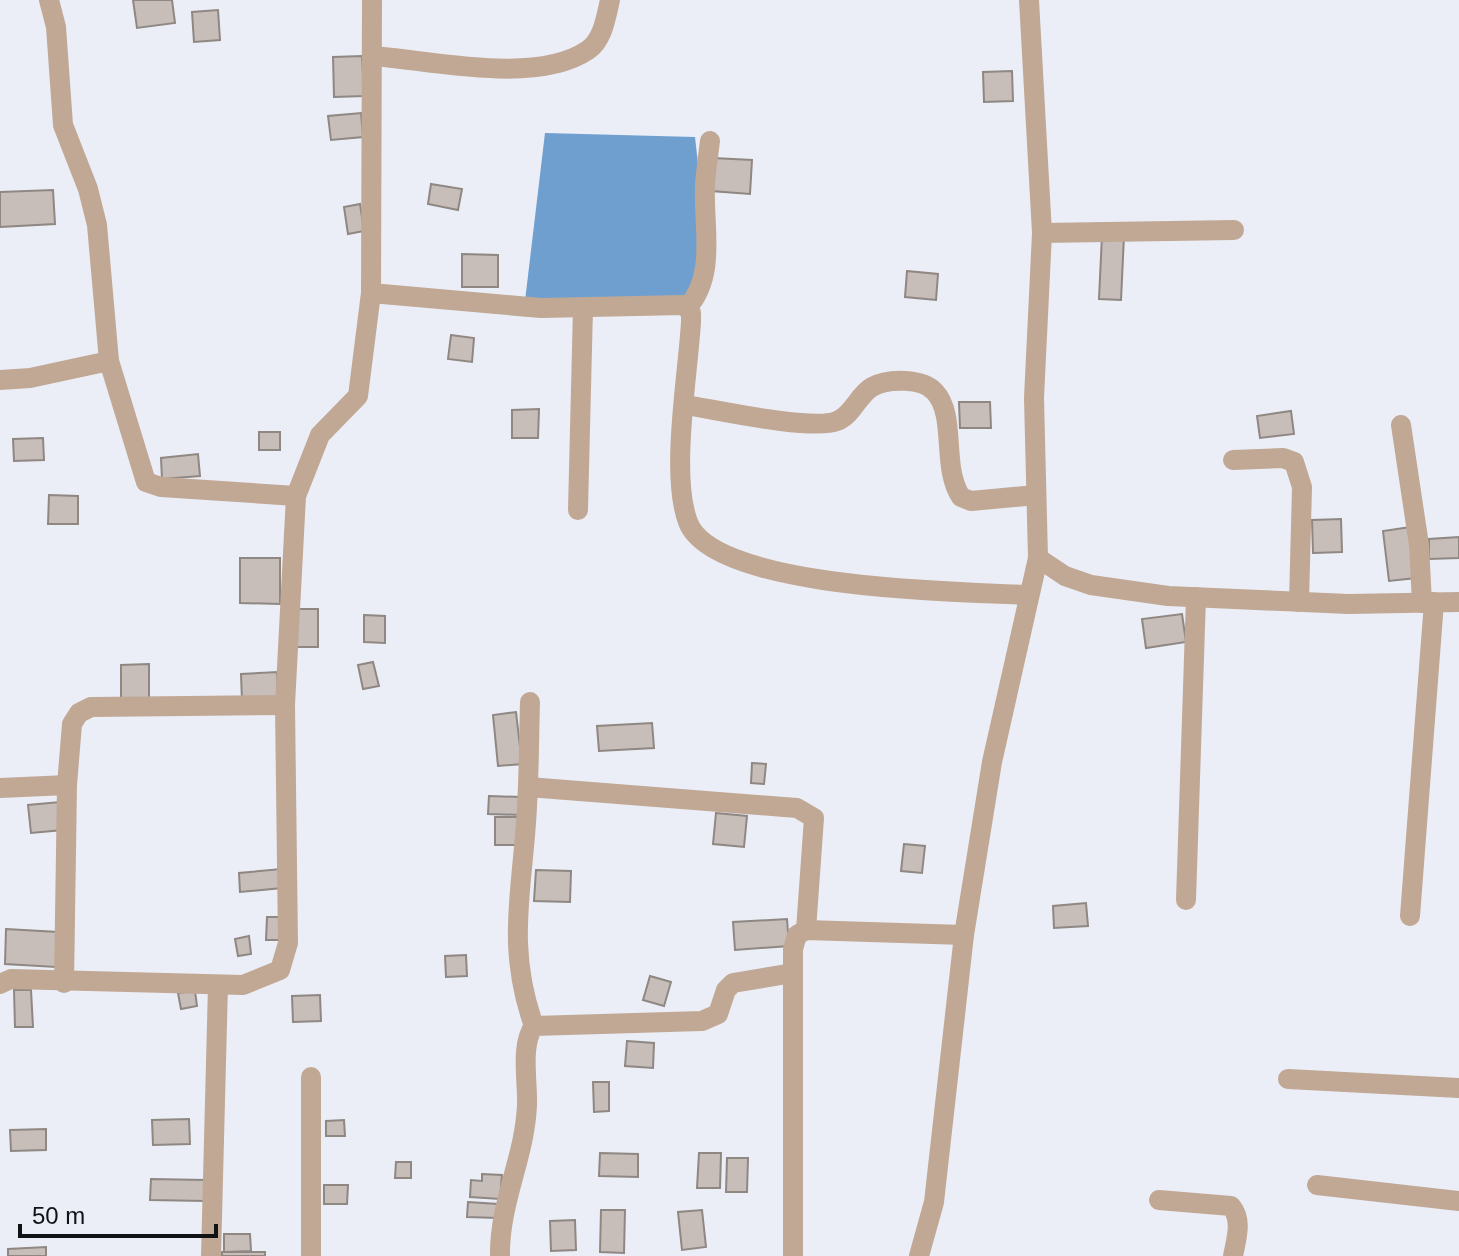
<svg xmlns="http://www.w3.org/2000/svg" width="1459" height="1256" font-family="Helvetica,sans-serif">
<rect width="100%" height="100%" fill="#ebeef7"/>
<!-- water -->
<path fill="#6f9fcf" d="M545,133L695,137L708,254L687,298L525,301Z"/>
<!-- building -->
<g fill="#c7beb9" stroke="#8f8782" stroke-width="2">
<path d="M133,0H172L175,23L137,28Z"/>
<path d="M218,10L220,40L194,42L192,12Z"/>
<path d="M362,56L364,96L334,97L333,57Z"/>
<path d="M1012,71L1013,101L984,102L983,72Z"/>
<path d="M361,113L363,137L331,140L328,116Z"/>
<path d="M713,158L752,160L750,194L711,191Z"/>
<path d="M431,184L462,189L458,210L428,204Z"/>
<path d="M53,190L55,224L0,227V192Z"/>
<path d="M360,204L364,231L348,234L344,207Z"/>
<path d="M1102,235L1124,236L1121,300L1099,299Z"/>
<path d="M462,254L498,255V287H462Z"/>
<path d="M907,271L938,274L936,300L905,297Z"/>
<path d="M451,335L474,338L472,362L448,359Z"/>
<path d="M959,402H990L991,428H960Z"/>
<path d="M539,409L538,438H512V410Z"/>
<path d="M1291,411L1294,434L1260,438L1257,416Z"/>
<rect x="259" y="432" width="21" height="18"/>
<path d="M43,438L44,460L14,461L13,439Z"/>
<path d="M198,454L200,476L162,479L161,458Z"/>
<path d="M49,495L78,496V524H48Z"/>
<path d="M1341,519L1342,552L1313,553L1312,520Z"/>
<path d="M1411,527L1416,578L1389,581L1383,531Z"/>
<path d="M1459,537V558L1429,559V539Z"/>
<path d="M240,558H280V604L240,603Z"/>
<path d="M295,609H318V647H294Z"/>
<path d="M1182,614L1186,642L1146,648L1142,619Z"/>
<path d="M364,615L385,616V643L364,642Z"/>
<path d="M373,662L379,686L363,689L358,665Z"/>
<path d="M149,664V698H121V665Z"/>
<path d="M277,672L278,699L242,701L241,674Z"/>
<path d="M516,712L522,764L498,766L493,715Z"/>
<path d="M652,723L654,748L599,751L597,726Z"/>
<path d="M752,763L766,764L764,784L751,783Z"/>
<path d="M489,796L521,797V815L488,814Z"/>
<path d="M60,802L63,830L31,833L28,805Z"/>
<path d="M716,813L747,816L744,847L713,844Z"/>
<rect x="495" y="817" width="25" height="28"/>
<path d="M904,844L925,846L922,873L901,871Z"/>
<path d="M281,869L282,888L240,892L239,873Z"/>
<path d="M536,870L571,871L570,902L534,901Z"/>
<path d="M1086,903L1088,926L1054,928L1053,906Z"/>
<path d="M267,917H286V940H266Z"/>
<path d="M787,919L789,946L735,950L733,922Z"/>
<path d="M6,929L58,932L56,967L5,964Z"/>
<path d="M249,936L251,954L238,956L235,939Z"/>
<path d="M466,955L467,976L446,977L445,956Z"/>
<path d="M650,976L671,982L664,1006L643,1000Z"/>
<path d="M14,990H31L33,1027H15Z"/>
<path d="M195,991L197,1006L181,1009L178,993Z"/>
<path d="M320,995L321,1021L293,1022L292,996Z"/>
<path d="M627,1041L654,1043L653,1068L625,1066Z"/>
<path d="M593,1082H609V1111L594,1112Z"/>
<path d="M189,1119L190,1144L153,1145L152,1120Z"/>
<path d="M344,1120L345,1136H326V1121Z"/>
<path d="M46,1129V1150L11,1151L10,1130Z"/>
<path d="M600,1153L638,1154V1177L599,1176Z"/>
<path d="M699,1153H721L720,1188H697Z"/>
<path d="M727,1158H748L747,1192H726Z"/>
<path d="M396,1162H411V1178H395Z"/>
<path d="M482,1174L502,1175L500,1199L470,1197L471,1180L482,1181Z"/>
<path d="M151,1179L205,1180V1201L150,1200Z"/>
<path d="M324,1185H348L347,1204H324Z"/>
<path d="M468,1202L498,1204L497,1218L467,1217Z"/>
<path d="M601,1210H625L624,1253L600,1252Z"/>
<path d="M702,1210L706,1247L682,1250L678,1212Z"/>
<path d="M575,1220L576,1250L551,1251L550,1221Z"/>
<path d="M224,1234H250L251,1251L224,1252Z"/>
<path d="M46,1247V1256H8V1249Z"/>
<rect x="222" y="1252" width="43" height="4"/>
</g>
<g fill="none" stroke-linecap="round" stroke-linejoin="round">
<!-- minor -->
<g stroke="#c1a895" stroke-width="20">
<path d="M1029,0L1042,233L1034,398L1038,558L1065,576L1091,585L1168,596L1348,604L1459,602"/>
<path d="M374,56C433,61 537,85 588,50C603,40 606,17 610,0"/>
<path d="M1042,233L1234,230"/>
<path d="M371,293L541,308L684,305L691,313V322C688,375 670,475 688,522C713,590 965,592 1029,595"/>
<path d="M687,308C717,275 703,226 705,185C706,171 708,156 710,141"/>
<path d="M109,361L146,482L161,487L296,496"/>
<path d="M0,380L30,378L109,361L97,225L88,189L63,125L56,27L49,0"/>
<path d="M686,405C717,410 812,431 837,421C853,415 858,395 872,387C888,378 923,378 935,392C957,416 941,467 961,497L971,501L1036,495"/>
<path d="M1401,425L1419,545L1422,603"/>
<path d="M1233,460L1283,458L1294,462L1302,487L1299,602"/>
<path d="M578,510L583,308"/>
<path d="M530,702C529,737 529,772 527,807C523,889 505,945 534,1026"/>
<path d="M528,787L797,808L814,818L806,930"/>
<path d="M0,788L67,785"/>
<path d="M1186,900L1196,597"/>
<path d="M1410,916L1434,602"/>
<path d="M64,983L67,785L72,724L79,713L91,707L285,705"/>
<path d="M0,984L11,979L243,985L280,970L288,943L285,705L296,496L320,435L358,396L371,293L372,0"/>
<path d="M1288,1079L1459,1088"/>
<path d="M1317,1185L1459,1201"/>
<path d="M1159,1200L1231,1206C1243,1220 1236,1240 1233,1256"/>
<path d="M211,1256L218,985"/>
<path d="M311,1256V1077"/>
<path d="M500,1256C499,1203 525,1157 527,1105C528,1082 520,1045 534,1026L702,1021L718,1014L726,990L733,983L793,973"/>
<path d="M793,1256V949L797,935L806,930L964,935"/>
<path d="M919,1256L934,1202L964,935L992,762L1038,558"/>
</g>
</g>
<!-- scale -->
<path d="M20 1224v12h196v-12" fill="none" stroke="#111215" stroke-width="4"/>
<text x="32" y="1224" font-size="24" fill="#111215" stroke="#ebeef7" stroke-width="6" paint-order="stroke">50 m</text>
</svg>
